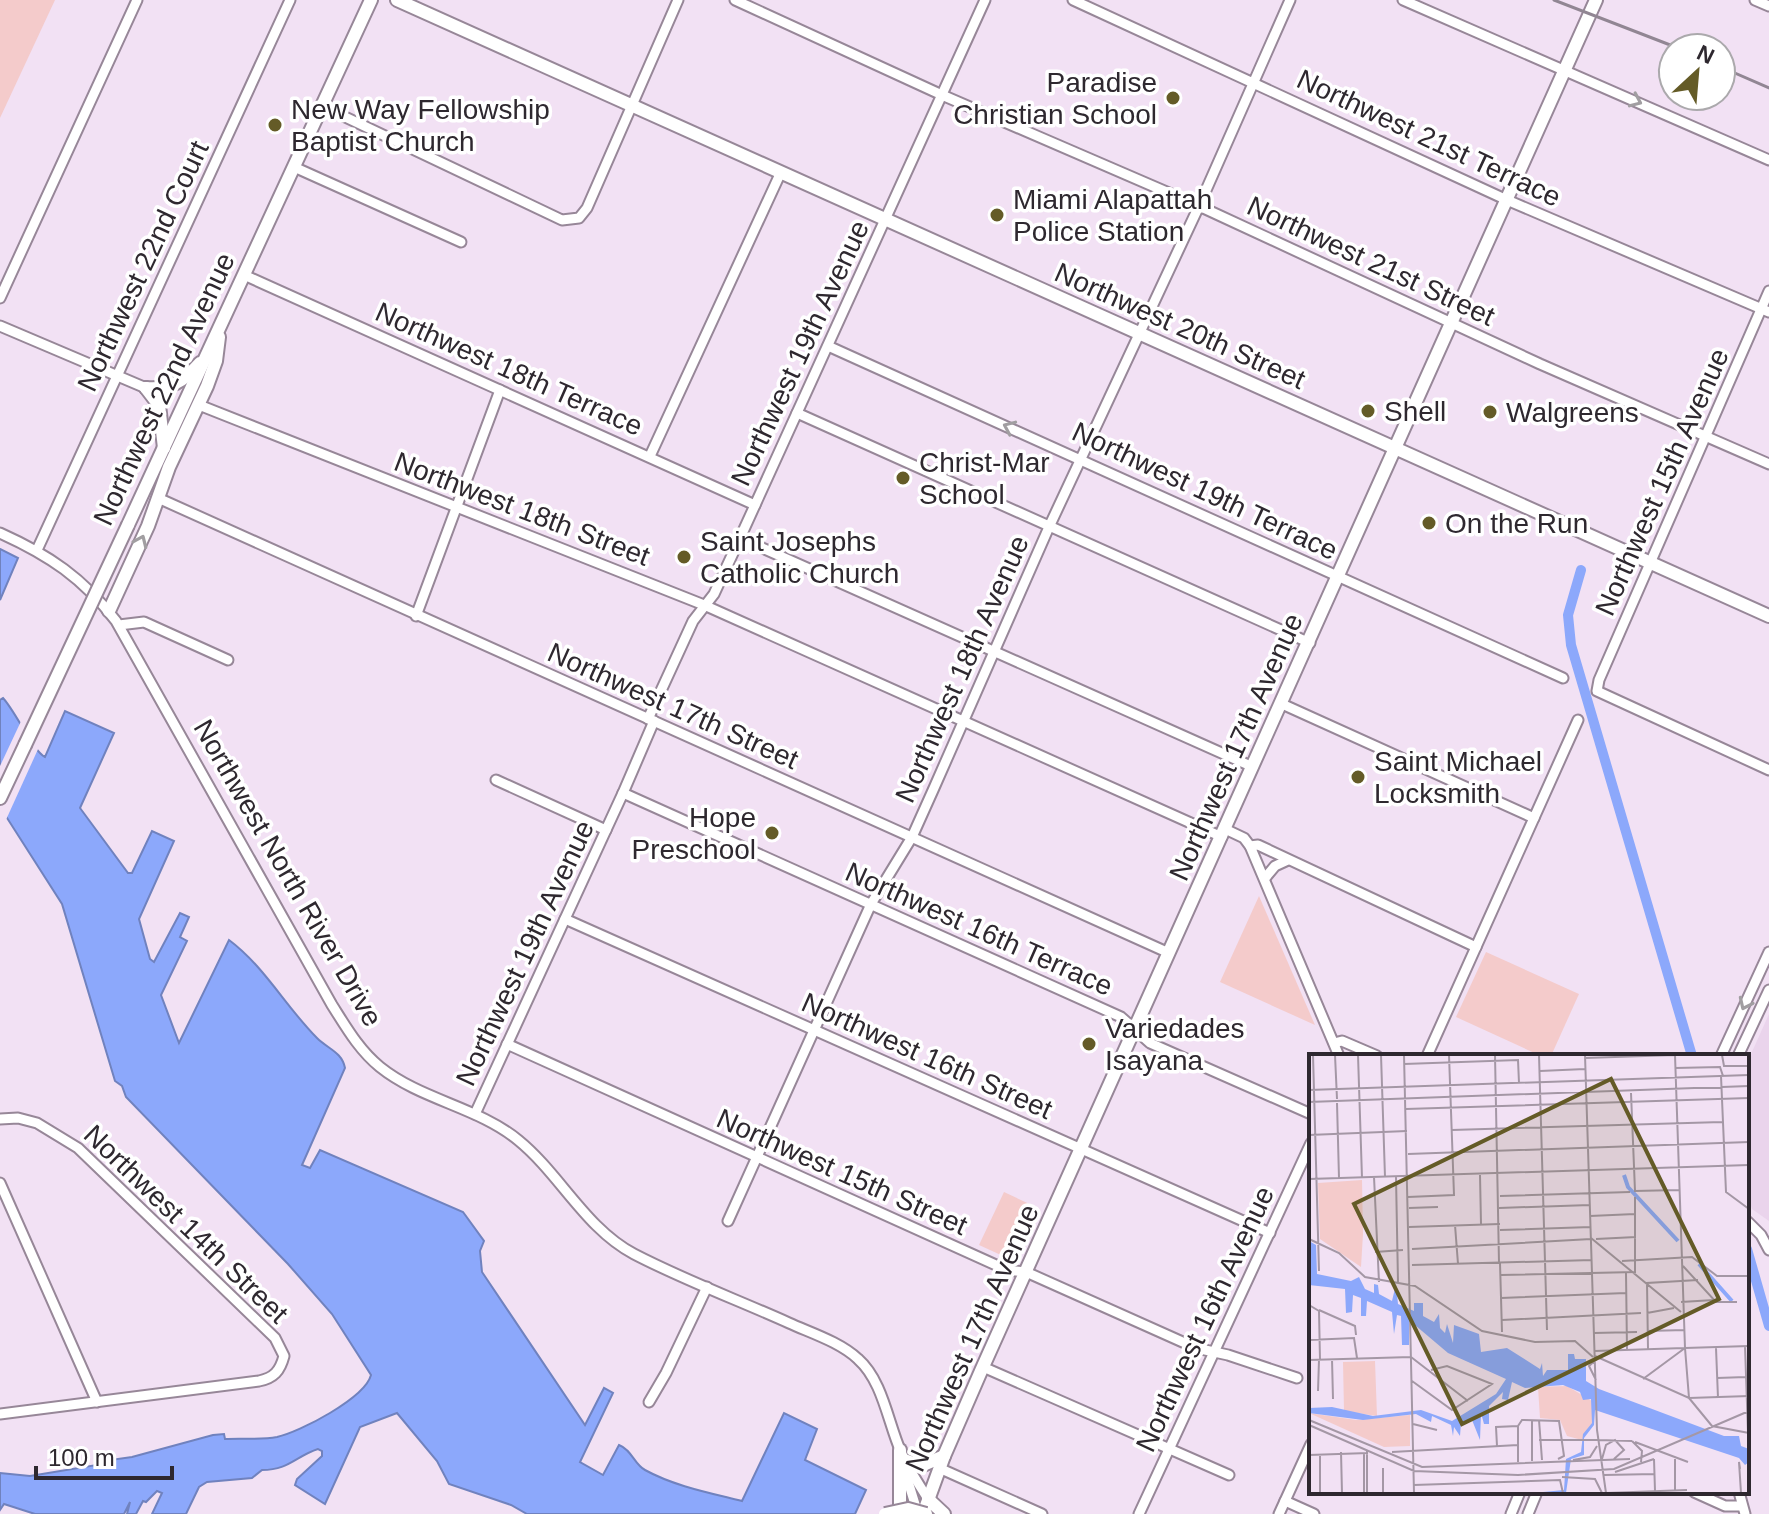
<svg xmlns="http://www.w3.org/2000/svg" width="1769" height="1514" font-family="Arial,sans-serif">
<rect width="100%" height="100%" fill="#f2e1f4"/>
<!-- built -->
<path fill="#ead4ec" d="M1769,1014V1221L1752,1209L1747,1194V1063Z"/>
<!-- green -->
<g fill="#f4cbcb">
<path d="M0,0H55L0,118Z"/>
<path d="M1259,896L1315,1025L1220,982Z"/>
<path d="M1486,952L1579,994L1551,1056H1541L1456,1017Z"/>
<path d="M1004,1192L1038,1208L1014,1261L979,1245Z"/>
</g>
<!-- water -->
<g fill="#8ca8fb" stroke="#7082be" stroke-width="2">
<path d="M0,549L18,558L0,600Z"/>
<path d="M3,698C16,712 33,751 45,757L65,711L114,733L80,808L128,873H132L152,831L174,841L139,919L150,959L154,962L180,913L189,917L180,937L187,941L161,995L179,1043L229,940C264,966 286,1007 317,1038C328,1049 342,1052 345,1068L302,1165L310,1168L320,1150L463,1212L484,1241L480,1251L482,1272L585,1425L604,1388L613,1393L580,1462L603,1475L619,1445C632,1450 634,1464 645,1470C674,1486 710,1493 742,1501L784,1413L817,1429L805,1460L866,1490L855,1514H527L511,1505L449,1484L437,1461L397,1413L360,1427L325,1504L295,1485L297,1479L322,1456V1451L318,1449C296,1456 289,1470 262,1470L252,1478L207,1482L199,1487L186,1514H152L162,1493L157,1491L146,1502L143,1501L136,1514H127L130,1502L124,1514H35L4,1504L0,1510V1473L30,1476L103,1464V1461L132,1457L213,1435L224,1434L225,1439C241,1438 260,1440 277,1437C300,1432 365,1398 371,1375L332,1314L288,1264L126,1097L122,1086L115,1081L62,904L0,807V700Z"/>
</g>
<!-- pier -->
<path fill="#f2e1f4" d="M23,717L39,747L5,822L0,815V766Z"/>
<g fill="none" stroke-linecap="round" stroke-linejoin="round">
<!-- canal -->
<g stroke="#8ca8fb" stroke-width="10">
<path d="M1581,570L1568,615L1571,645L1692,1056"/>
<path d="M1747,1249L1769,1326"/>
</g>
<defs>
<g id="minor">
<path d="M735,0L942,95L1199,206L1540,364L1769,464"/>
<path d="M1073,0L1507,200L1769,312"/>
<path d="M1403,0L1769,160"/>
<path d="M1755,0L1769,6"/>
<path d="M322,106L562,220L579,218L587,208L678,0"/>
<path d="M294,167L461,242"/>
<path d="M244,275L755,505"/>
<path d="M1769,291L1599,680L1597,691L1769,770"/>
<path d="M0,298L137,0"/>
<path d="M0,326L146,388"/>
<path d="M828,346L1563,678"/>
<path d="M199,405L704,605L1222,837"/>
<path d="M797,413L1310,643"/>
<path d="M650,456L781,172"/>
<path d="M158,498L1169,953"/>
<path d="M0,533C49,555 83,578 116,621L332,1005C346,1027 359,1050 380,1067C421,1100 478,1107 518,1140C560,1174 585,1228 634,1254C684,1280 738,1300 789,1323C811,1333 840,1342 858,1359C883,1381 888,1423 901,1452C908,1469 919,1484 928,1499"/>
<path d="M740,538L1253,767"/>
<path d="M37,550L290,0"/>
<path d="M416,616L500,390"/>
<path d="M119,625L144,622L228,660"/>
<path d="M1282,704L1534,818"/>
<path d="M648,719L693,621L714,594L740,538L985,0"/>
<path d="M496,780L606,830"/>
<path d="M623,793L1121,1017L1150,1043L1311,1114"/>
<path d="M1225,829L1244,838L1250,846L1339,1056"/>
<path d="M1250,846L1258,845L1476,947"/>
<path d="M1265,878L1275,866L1288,860"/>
<path d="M565,919L1270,1233"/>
<path d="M1334,1043L1342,1041L1377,1056"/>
<path d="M507,1044L1007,1270L1026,1272L1196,1348L1228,1355L1297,1378"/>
<path d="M1427,1056L1578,720"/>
<path d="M1721,1056L1769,952"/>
<path d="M1738,1056L1769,990"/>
<path d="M475,1114L623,793L654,721"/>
<path d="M0,1119L18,1118L37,1123L78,1148L275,1338L284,1356C280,1371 274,1378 259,1381L0,1414"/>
<path d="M0,1183L97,1402"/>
<path d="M728,1221L871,904L912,837L934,788L1049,527L1199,206L1290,0"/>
<path d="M1747,1221L1761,1235L1769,1250"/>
<path d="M983,1367L1229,1475"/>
<path d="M649,1402L666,1373L707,1287"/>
<path d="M903,1465L918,1514"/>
<path d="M939,1468L1042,1514"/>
<path d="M1694,1492L1725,1506H1742"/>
<path d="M1739,1492L1745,1514"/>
<path d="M1285,1501L1314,1514"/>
<path d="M1139,1514L1311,1143"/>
<path d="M1279,1514L1311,1444"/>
<path d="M1511,1514L1520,1492"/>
<path d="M1528,1514L1537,1492"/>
</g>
<g id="major">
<path d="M397,0L1769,616"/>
<path d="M146,388C170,390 184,381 200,363"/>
<path d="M146,388L159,405L164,448"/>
<path d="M128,525L371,0"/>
<path d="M109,611L148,526L169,467L207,386L216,361L219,337"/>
<path d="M0,798L25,745"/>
<path d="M900,1450V1514"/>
<path d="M904,1460L921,1466L944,1456"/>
<path d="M928,1499L944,1514"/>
<path d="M923,1514L944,1456L981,1371L1596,0"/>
</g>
</defs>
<!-- minor casing -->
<use href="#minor" stroke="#978798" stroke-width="13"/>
<!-- major casing -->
<use href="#major" stroke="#978798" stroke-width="16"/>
<!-- minor -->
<use href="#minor" stroke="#fff" stroke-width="9"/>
<!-- major -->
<use href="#major" stroke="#fff" stroke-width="12"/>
<!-- rail -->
<g stroke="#918693" stroke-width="3">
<path d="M1554,0L1678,48"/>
<path d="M1721,67L1769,88"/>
</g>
<defs>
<g id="major-bridge">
<path d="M25,745L128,525"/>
<path d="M885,1514L908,1509L926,1514"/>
</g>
</defs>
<!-- major-bridge casing -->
<use href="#major-bridge" stroke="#978798" stroke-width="16" stroke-linecap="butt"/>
<!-- major-bridge -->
<use href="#major-bridge" stroke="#fff" stroke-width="12"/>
</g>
<!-- one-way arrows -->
<defs><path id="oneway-chevron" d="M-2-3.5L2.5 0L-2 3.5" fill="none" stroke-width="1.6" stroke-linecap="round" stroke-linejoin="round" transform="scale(2)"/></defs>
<g stroke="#a19ea1">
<use href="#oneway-chevron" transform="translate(1636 101) rotate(24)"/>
<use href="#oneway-chevron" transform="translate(1009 427) rotate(-156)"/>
<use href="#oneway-chevron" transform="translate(141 541) rotate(-66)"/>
<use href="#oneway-chevron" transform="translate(1745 1004) rotate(115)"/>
</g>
<!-- markers -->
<g fill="#645b27" stroke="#fff" stroke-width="3">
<circle cx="1173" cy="98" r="8"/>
<circle cx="275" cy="125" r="8"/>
<circle cx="997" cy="215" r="8"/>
<circle cx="1368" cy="411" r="8"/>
<circle cx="1490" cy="412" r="8"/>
<circle cx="903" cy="478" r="8"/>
<circle cx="1429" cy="523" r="8"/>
<circle cx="684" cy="557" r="8"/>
<circle cx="1358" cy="777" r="8"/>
<circle cx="772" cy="833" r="8"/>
<circle cx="1089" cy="1044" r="8"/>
</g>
<g text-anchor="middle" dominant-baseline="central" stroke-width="7" stroke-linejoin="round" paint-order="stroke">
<!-- poi labels -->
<g font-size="28" fill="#2e282f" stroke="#fff" text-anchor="start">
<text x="1157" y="82" text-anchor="end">Paradise<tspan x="1157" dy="32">Christian School</tspan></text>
<text x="291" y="109">New Way Fellowship<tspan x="291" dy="32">Baptist Church</tspan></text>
<text x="1013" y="199">Miami Alapattah<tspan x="1013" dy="32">Police Station</tspan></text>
<text x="1384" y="411">Shell</text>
<text x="1506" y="412">Walgreens</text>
<text x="919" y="462">Christ-Mar<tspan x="919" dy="32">School</tspan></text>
<text x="1445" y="523">On the Run</text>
<text x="700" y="541">Saint Josephs<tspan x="700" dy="32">Catholic Church</tspan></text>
<text x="1374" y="761">Saint Michael<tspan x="1374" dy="32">Locksmith</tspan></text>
<text x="756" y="817" text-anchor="end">Hope<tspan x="756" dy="32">Preschool</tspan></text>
<text x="1105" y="1028">Variedades<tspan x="1105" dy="32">Isayana</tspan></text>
</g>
<!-- street labels -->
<g font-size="28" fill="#2e282f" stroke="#fff">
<text transform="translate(1429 138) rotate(25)">Northwest 21st Terrace</text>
<text transform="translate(1371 261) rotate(25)">Northwest 21st Street</text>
<text transform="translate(143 266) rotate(-65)">Northwest 22nd Court</text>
<text transform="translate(1180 326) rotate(24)">Northwest 20th Street</text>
<text transform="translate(800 353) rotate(-65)">Northwest 19th Avenue</text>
<text transform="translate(509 369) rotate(24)">Northwest 18th Terrace</text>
<text transform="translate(164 389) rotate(-65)">Northwest 22nd Avenue</text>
<text transform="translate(1662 482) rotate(-66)">Northwest 15th Avenue</text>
<text transform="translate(1205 491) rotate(25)">Northwest 19th Terrace</text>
<text transform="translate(522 509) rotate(21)">Northwest 18th Street</text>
<text transform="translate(962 669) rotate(-66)">Northwest 18th Avenue</text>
<text transform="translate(673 706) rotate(24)">Northwest 17th Street</text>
<text transform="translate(1236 747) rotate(-66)">Northwest 17th Avenue</text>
<text transform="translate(288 873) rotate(60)">Northwest North River Drive</text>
<text transform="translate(979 929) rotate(24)">Northwest 16th Terrace</text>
<text transform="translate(525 953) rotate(-65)">Northwest 19th Avenue</text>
<text transform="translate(927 1056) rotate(24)">Northwest 16th Street</text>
<text transform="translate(842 1172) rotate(24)">Northwest 15th Street</text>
<text transform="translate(186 1224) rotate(44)">Northwest 14th Street</text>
<text transform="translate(1205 1319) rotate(-65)">Northwest 16th Avenue</text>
<text transform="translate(972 1338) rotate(-66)">Northwest 17th Avenue</text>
</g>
</g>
<!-- overview -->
<g transform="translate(1309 1054)">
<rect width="440" height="440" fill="#f2e1f4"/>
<path d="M53,126L54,180L52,213L11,185L9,129ZM66,307L68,362L35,357L34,308ZM258,332L283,347V369L273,386L258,382L251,366L231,364L229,333ZM0,359L47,366L101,361V392L75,393Z" fill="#f4cbcb"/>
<path d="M0,187L7,191L8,220L42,227L50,223L56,235L65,239V230L69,231L70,240L83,247L87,230L89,250L105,257V249H114V262L125,268L130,260L131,274L136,279L138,270L144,289L145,271L170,280L172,298L198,294L231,315L233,309L234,322L238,316H259V300H265L266,305H277V327L290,335L415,382H430L432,392L440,395V408L436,411L430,404L286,356L285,371L275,384V401L262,405L257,439L234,438L255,436L257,405L272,398L274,380L283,369L282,345L274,346L271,338L254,331L216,334L203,328L199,346L193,345L194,338L180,352V370H175L172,359L171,386L163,366L152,369L151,382L145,373L144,382L142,371L123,362L122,368L107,360L54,366L0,359V354L23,353L64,362L112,356L143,367L187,340L197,325L139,299L100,266V291H93L92,262L88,261L85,280L83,258L58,247L57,262H52V244L44,241L43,258L37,259L36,235L0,231Z" fill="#8ca8fb"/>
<path fill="none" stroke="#8ca8fb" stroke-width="4" d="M315,121L319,133L369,187M390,210L423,247"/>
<path fill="none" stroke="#a497a5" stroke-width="2" d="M4,1L10,217M26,1L28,45M49,1L53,124M72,1L76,123M95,1L105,439M186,1L190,209M230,1L238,276M276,1L288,376L297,439M366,1L376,294M413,1L415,12H440M276,4L366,1M95,10L209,6L210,29M366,14L411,13L414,22M231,17L276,15M412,22L417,138L440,155M0,36L440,21M322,39L326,137L370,136M0,48L440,32M28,49L30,124M97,55L440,44M143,76L413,68M0,81L98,77M99,100L440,88M171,121L172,170M65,123L70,228M87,123L89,228M0,125L440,111M191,142L321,138M99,143L145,141L140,1M100,154L129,153M190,154L281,151M281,162L326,160M146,171L149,210M100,173L191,170M191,176L282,173M282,184L372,258M0,185L30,199L56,223L106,232L173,277L226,288L266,287L284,303M287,185L327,183M103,195L282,185M66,198L94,196M313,207L383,203L408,222H440M191,209L193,278M103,211L283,206M374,212L407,248H428M317,219L318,296M192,221L326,218V143M192,244L317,239M372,248L405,246M0,251L10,257L11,306M10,256L46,272L47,281M338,259L365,254M193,266L332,259M338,277L376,276M285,279L328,278M0,286L45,284L48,304M436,292L439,379M376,294L380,344M376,294L440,292M407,294L409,344M339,295L338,229L389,226M286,297L375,294M286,302L380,344L440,342M102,303L159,347M23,305L24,345M0,306L102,303M408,324L437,323M334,325L376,294M287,326L280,312L288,305M103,327L143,356L183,330L138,312L122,316M9,337L10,306M380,344L403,372L440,379M0,366L113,413L321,405M223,366V407M230,366L233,406M104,370L128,376M0,371L105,417L209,421L305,415L440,357M209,372L213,366L250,367L255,402L249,405M230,386H289M289,386L323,387M323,387L333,397L332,408M326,388L379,408M188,392L187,373L209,372M58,397V439M32,398L33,439M83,398L209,391M55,399V439M0,401L59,399M11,401V439M293,405L297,391L306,386L315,396L305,405M345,405L346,437M264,406L281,403L288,392M209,408V372M74,414V439M431,415L430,408L432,439M306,418L345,405M295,421L346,420M253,423L286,425L293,439M105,431L251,426L254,439M366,437V405M297,439L378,436"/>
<path fill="#645b27" fill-opacity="0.15" stroke="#645b27" stroke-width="4" d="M302,25L410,245L153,370L45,150Z"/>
<rect width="440" height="440" fill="none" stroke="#2e282f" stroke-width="4"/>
</g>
<!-- north arrow -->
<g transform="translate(1697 72) rotate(26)"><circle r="38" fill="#ffffff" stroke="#aba9ac" stroke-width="2"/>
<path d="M0-6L14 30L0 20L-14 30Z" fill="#645b27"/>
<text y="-12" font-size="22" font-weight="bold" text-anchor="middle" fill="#2e282f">N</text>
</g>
<!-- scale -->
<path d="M36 1466v12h136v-12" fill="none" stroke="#2e282f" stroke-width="4"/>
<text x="48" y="1466" font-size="24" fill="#2e282f" stroke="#ffffff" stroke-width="6" paint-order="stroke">100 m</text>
</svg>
